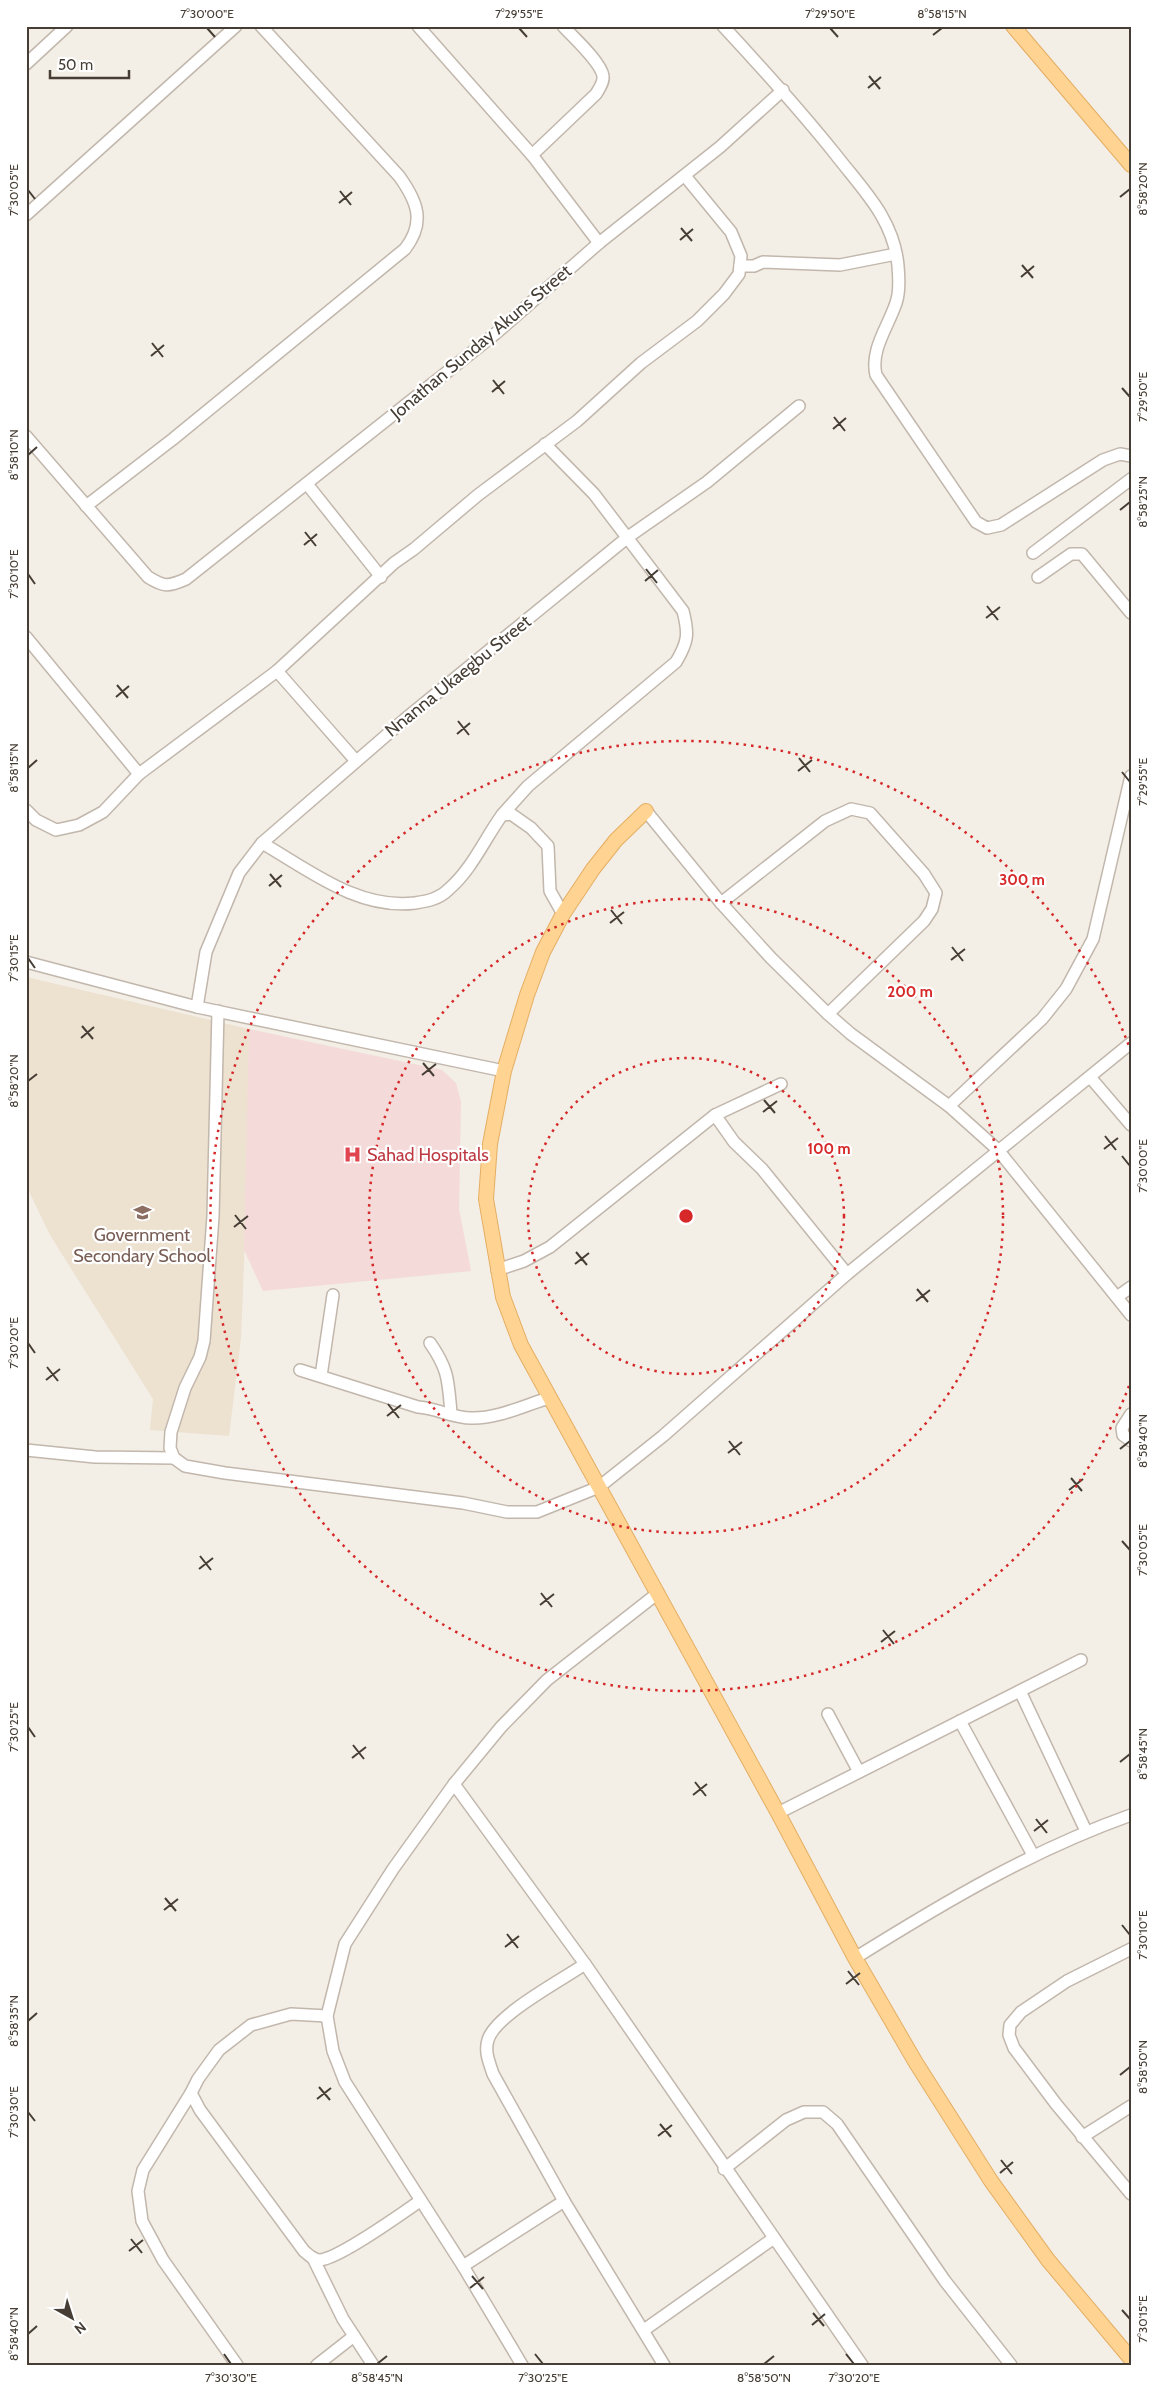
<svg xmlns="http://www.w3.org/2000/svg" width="1157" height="2391" font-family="Cabin,sans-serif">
<rect width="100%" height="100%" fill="#f3eee6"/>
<!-- education -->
<path fill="#ede1d0" d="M26,977L249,1029L247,1188L241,1338L229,1436L150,1430L153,1399L50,1235L26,1185Z"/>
<!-- medical -->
<path fill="#f4dad9" d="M249,1029L442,1070L456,1083L461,1102L459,1209L471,1271L263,1291L244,1250Z"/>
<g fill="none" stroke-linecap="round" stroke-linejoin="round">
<defs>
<g id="minor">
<path d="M418,26L532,155"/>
<path d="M563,26C573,37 601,62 603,76C604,82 599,89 596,94L532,155L599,243"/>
<path d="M723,26C762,68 800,110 836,155C863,190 894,219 898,266C899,277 900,292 896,303C888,327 870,350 876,375L976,522L987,528L1001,525L1103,460L1120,454L1131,456"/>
<path d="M26,64L67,26"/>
<path d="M26,215L236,26"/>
<path d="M740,266H754L763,262L840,265L896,254"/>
<path d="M26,436L148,577C164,587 168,587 186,579L495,334L599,243L720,147L783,90"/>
<path d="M307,484L381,577"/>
<path d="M86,506L173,439L405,249C426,222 417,201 399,176L261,26"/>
<path d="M1033,553L1131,479"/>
<path d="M1038,577L1071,554H1082L1131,613"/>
<path d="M26,637L139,774"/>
<path d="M277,671L356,761"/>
<path d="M26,810L36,820L56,830L79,825L103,812L139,774L277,671L394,563L414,549L478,495L577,421L641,363L697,321L724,294L739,274L741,256L731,232L685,176"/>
<path d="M646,811L721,903L771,958L828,1014L851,1034L949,1106L998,1150L1131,1315"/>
<path d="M502,815L528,786L676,662C688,642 689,634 683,611L594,494L545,444"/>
<path d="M262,843C309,870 358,910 415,903C428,901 439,899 449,889C472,869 484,840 502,815L511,814L531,828L548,846L550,891L563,914"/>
<path d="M721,903L825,821L851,809L870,813L924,874L936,893L932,909L924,921L828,1014"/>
<path d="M26,962L197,1007L504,1071"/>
<path d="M197,1007L206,952L239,873L262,843L404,720L628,537L707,482L799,406"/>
<path d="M218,1011L213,1216L204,1341L200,1357L185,1388L171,1432L170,1448L174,1458L185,1466L225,1473L463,1503L507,1512H537L599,1487L663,1436L847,1274L1131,1043"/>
<path d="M1090,1077L1131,1125"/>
<path d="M949,1106L1042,1019L1066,989L1093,939L1131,776"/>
<path d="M715,1115L734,1142L762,1169L847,1274"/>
<path d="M497,1270L524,1261L550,1247L715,1115L781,1084"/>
<path d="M1117,1297L1131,1287"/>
<path d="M430,1343C449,1370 448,1381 451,1413"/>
<path d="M300,1370L418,1407C436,1408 453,1418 471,1418C497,1419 525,1405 549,1398"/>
<path d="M321,1376L333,1295"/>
<path d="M1131,1414L1122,1428L1123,1435L1131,1441"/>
<path d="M26,1450L95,1457L174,1458"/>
<path d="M1020,1691L1086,1831"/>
<path d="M828,1714L859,1772"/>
<path d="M960,1721L1033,1855"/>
<path d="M454,1784L585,1964L862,2365"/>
<path d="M778,1813L1081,1660"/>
<path d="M1131,1949L1067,1981L1021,2012L1010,2025L1009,2035L1014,2048L1056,2104L1131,2194"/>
<path d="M855,1958C945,1902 1030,1851 1131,1815"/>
<path d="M585,1964C562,1980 495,2015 488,2040C484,2052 490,2064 493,2074L564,2201L664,2365"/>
<path d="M327,2016L291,2014L251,2025L219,2050L198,2079L191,2093L200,2110L304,2251C309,2255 313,2260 320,2260C340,2258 401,2214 420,2201"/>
<path d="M191,2093L143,2170L138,2191L142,2221L163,2260L237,2365"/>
<path d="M1082,2137L1131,2106"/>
<path d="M724,2169L786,2120L804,2112H823L837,2124L945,2281L1011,2365"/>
<path d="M313,2258L343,2319L373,2365"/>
<path d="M463,2266L564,2201"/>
<path d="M644,2330L774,2238"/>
<path d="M317,2365L354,2336"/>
<path d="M522,2365L463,2266L345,2082L333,2051L327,2016L345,1944L393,1869L454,1784L501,1727L547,1680L658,1593"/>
</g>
<g id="major">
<path d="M1013,26L1131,165"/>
<path d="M646,811L616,840L593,869L563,914L543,952L527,995L504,1071L490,1144L486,1199L503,1297L521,1345L778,1813L855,1958L916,2063L991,2181L1048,2260L1131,2359"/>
</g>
</defs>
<!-- minor casing -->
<use href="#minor" stroke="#c2b7ac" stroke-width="14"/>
<!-- major casing -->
<use href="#major" stroke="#e5ae62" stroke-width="16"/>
<!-- minor -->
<use href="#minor" stroke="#fff" stroke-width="11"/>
<!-- major -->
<use href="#major" stroke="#ffd493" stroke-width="14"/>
</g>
<!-- ticks -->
<path fill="none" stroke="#463e35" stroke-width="2" d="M207,28L215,37M519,28L527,37M830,28L838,37M933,35L942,28M869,76L880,89M868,88L881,77M28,190L35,199M340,191L351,205M1120,197L1130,189M339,203L352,192M681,228L692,241M680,240L693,229M1022,265L1033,278M1021,277L1034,266M152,343L163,357M151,356L164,345M493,380L504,394M1122,388L1130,397M492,392L505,381M834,417L845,431M833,429L846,418M28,455L37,447M1120,510L1130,502M305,532L316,546M304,545L317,534M646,569L657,583M28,574L35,584M645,581L658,570M987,606L998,620M986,618L1000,607M117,685L128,698M116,697L129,686M458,721L469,735M457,734L470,723M799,758L810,772M28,768L37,760M798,771L812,760M1122,772L1130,782M270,874L281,887M269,886L282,875M611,910L622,924M610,923L624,912M952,947L963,961M28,958L35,968M951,960L965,949M82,1026L93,1039M81,1038L94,1027M423,1063L434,1076M422,1075L436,1064M28,1081L37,1074M764,1100L775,1113M763,1112L777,1101M1105,1136L1116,1150M1104,1149L1118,1138M1122,1156L1130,1166M235,1215L246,1229M234,1227L248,1216M576,1252L587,1265M575,1264L589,1253M917,1289L928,1302M916,1301L930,1290M28,1343L35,1353M47,1367L58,1381M46,1380L60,1369M388,1404L399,1418M387,1416L401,1405M729,1441L740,1455M1120,1449L1130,1441M728,1453L742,1442M1071,1478L1082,1491M1069,1490L1083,1479M1122,1541L1130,1550M200,1556L211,1570M199,1569L213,1558M541,1593L552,1607M540,1605L554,1594M883,1630L894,1644M881,1642L895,1631M28,1727L35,1737M353,1745L364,1759M352,1758L366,1747M1120,1762L1130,1754M695,1782L706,1796M693,1795L707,1784M1036,1819L1047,1833M1034,1831L1048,1820M165,1898L176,1911M164,1910L178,1899M1122,1925L1130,1935M507,1934L518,1948M505,1947L519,1936M848,1971L859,1985M846,1984L860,1973M28,2021L37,2013M1120,2075L1130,2067M319,2087L330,2100M317,2099L331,2088M28,2112L35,2121M660,2124L671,2137M658,2136L672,2125M1001,2160L1012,2174M1000,2173L1013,2162M131,2239L142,2253M129,2251L143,2240M472,2276L483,2289M470,2288L484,2277M1122,2310L1130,2319M813,2313L824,2326M812,2325L825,2314M28,2334L37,2326M224,2354L231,2364M535,2354L543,2364M846,2354L854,2364M377,2364L387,2356M764,2364L774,2356"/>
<!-- distance rings -->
<g fill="none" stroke="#d62828" stroke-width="2.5" stroke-dasharray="2.5 5">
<circle cx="686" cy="1216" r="158"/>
<circle cx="686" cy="1216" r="317"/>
<path d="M1129 1386A475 475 0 1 1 1129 1046"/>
</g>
<!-- icons -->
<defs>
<symbol id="hospital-bare" viewBox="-9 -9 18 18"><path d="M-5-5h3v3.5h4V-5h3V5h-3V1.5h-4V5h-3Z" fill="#e0444e" stroke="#fff" stroke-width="2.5" paint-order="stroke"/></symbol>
<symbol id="school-bare" viewBox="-9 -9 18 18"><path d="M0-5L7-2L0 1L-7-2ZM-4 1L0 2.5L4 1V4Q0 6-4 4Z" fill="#8d6e63" stroke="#fff" stroke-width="2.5" paint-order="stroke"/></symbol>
</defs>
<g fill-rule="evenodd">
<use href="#hospital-bare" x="340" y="1142" width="25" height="25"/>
<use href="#school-bare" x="130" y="1200" width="25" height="25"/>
</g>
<g text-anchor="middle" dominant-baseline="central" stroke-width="4.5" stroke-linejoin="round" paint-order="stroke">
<!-- street labels -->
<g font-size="18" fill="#463e35" stroke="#fff">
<text transform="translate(481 342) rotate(-40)">Jonathan Sunday Akuns Street</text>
<text transform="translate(458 676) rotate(-39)">Nnanna Ukaegbu Street</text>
</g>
<!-- health labels -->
<g font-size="18" fill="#be3a42" stroke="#fff" text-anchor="start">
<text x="367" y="1155">Sahad Hospitals</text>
</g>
<!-- education labels -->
<g font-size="18" fill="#785e54" stroke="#fff">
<text x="142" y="1235">Government<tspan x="142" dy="21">Secondary School</tspan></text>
</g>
</g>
<circle cx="686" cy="1216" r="8" fill="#d62828" stroke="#fff" stroke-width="2.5"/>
<g font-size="15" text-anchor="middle" font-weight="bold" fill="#d62828" stroke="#fff" stroke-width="4.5" stroke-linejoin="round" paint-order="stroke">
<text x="1022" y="885">300 m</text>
<text x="910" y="997">200 m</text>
<text x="829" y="1154">100 m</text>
</g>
<!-- border -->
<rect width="1157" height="2391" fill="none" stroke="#ffffff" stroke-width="55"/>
<!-- north arrow -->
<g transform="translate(72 2318) rotate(141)" stroke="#ffffff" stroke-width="4" paint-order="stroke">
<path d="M0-4L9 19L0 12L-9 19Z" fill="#463e35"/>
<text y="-8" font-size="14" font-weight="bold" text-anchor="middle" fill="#463e35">N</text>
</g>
<!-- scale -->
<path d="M50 70v8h79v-8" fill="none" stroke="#463e35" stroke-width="2.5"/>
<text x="58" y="70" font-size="15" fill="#463e35" stroke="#ffffff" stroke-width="4" paint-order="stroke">50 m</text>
<rect x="28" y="28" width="1102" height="2336" fill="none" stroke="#463e35" stroke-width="2"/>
<g font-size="12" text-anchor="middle" fill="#463e35">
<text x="207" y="18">7°30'00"E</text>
<text x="519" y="18">7°29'55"E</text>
<text x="830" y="18">7°29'50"E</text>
<text x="942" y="18">8°58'15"N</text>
<text transform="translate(1143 189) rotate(-90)" y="4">8°58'20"N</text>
<text transform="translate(14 190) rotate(-90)" y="4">7°30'05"E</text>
<text transform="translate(1143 397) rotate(-90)" y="4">7°29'50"E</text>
<text transform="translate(14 455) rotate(-90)" y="4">8°58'10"N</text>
<text transform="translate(1143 502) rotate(-90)" y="4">8°58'25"N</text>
<text transform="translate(14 574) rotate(-90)" y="4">7°30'10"E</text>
<text transform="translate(14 768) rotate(-90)" y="4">8°58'15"N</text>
<text transform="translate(1143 782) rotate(-90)" y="4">7°29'55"E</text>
<text transform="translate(14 958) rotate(-90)" y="4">7°30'15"E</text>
<text transform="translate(14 1081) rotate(-90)" y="4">8°58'20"N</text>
<text transform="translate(1143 1166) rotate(-90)" y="4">7°30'00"E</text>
<text transform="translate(14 1343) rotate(-90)" y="4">7°30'20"E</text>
<text transform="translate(1143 1441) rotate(-90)" y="4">8°58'40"N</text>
<text transform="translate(1143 1550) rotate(-90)" y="4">7°30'05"E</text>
<text transform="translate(14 1727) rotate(-90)" y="4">7°30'25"E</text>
<text transform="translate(1143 1754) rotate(-90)" y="4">8°58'45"N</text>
<text transform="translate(1143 1935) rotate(-90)" y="4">7°30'10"E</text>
<text transform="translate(14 2021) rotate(-90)" y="4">8°58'35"N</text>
<text transform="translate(1143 2067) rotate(-90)" y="4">8°58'50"N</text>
<text transform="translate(14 2112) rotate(-90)" y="4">7°30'30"E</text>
<text transform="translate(1143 2319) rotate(-90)" y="4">7°30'15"E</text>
<text transform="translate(14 2334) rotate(-90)" y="4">8°58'40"N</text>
<text x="231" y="2382">7°30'30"E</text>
<text x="377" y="2382">8°58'45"N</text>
<text x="543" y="2382">7°30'25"E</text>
<text x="764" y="2382">8°58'50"N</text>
<text x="854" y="2382">7°30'20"E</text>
</g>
</svg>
